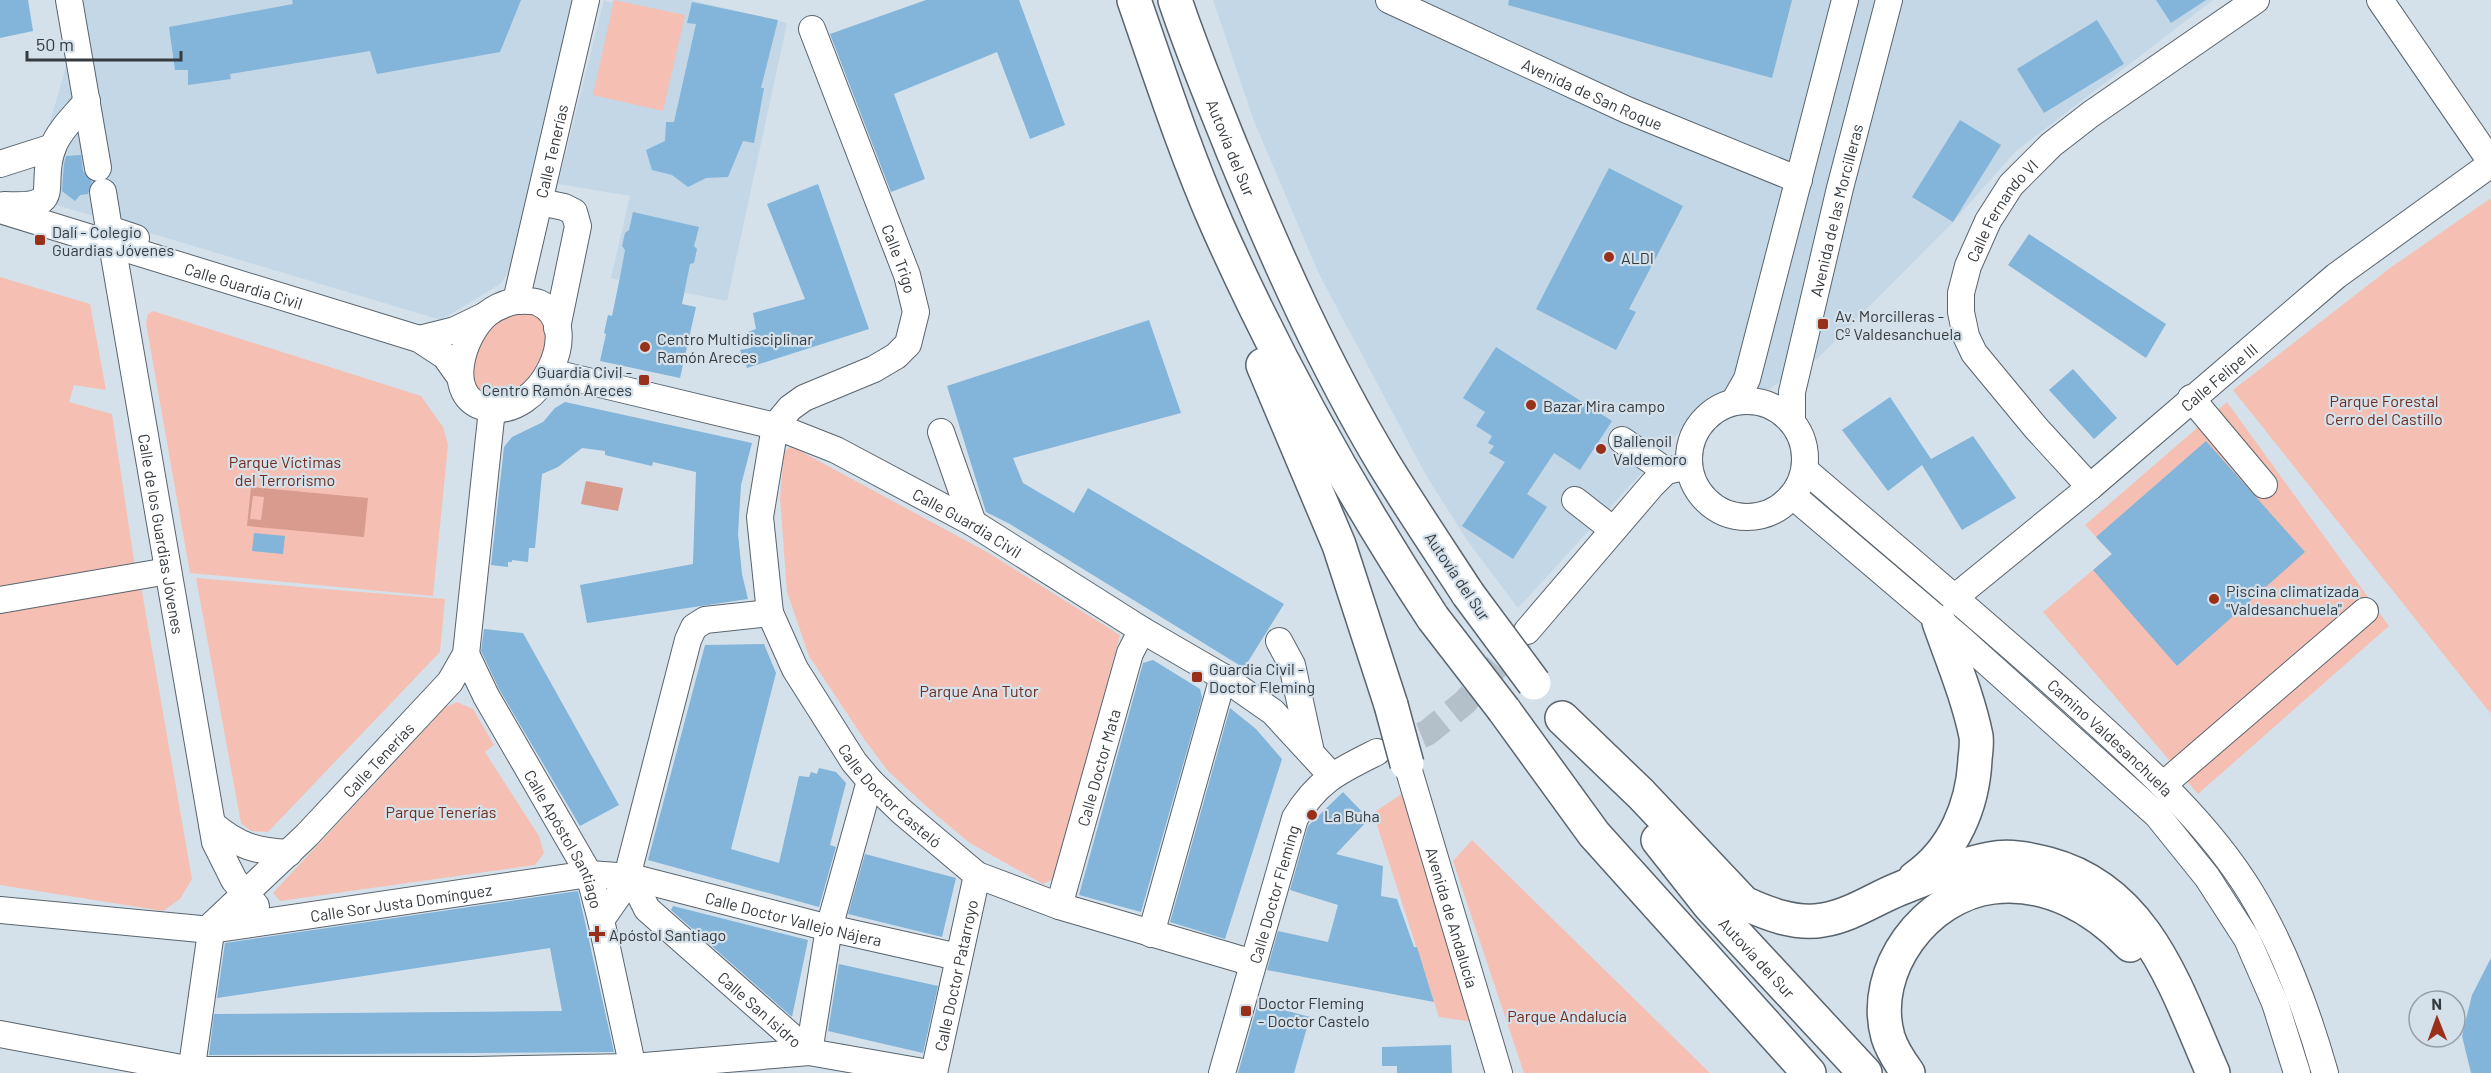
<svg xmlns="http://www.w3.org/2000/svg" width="2491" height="1073" font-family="Barlow,sans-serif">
<rect width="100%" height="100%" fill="#d4e1eb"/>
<!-- built -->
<g fill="#c3d7e6">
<path d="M60,0H576L511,269L500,284L441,320L33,198L49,125L70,53Z"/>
<path d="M604,0L612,3L613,0H691L787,23L727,301L611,278L630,196L558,184Z"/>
<path d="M1213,0H2213L2016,151L1953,222L1818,358L1769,389L1731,390L1700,409L1518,608L1469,543L1427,477L1319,274L1254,121Z"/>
</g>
<!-- green -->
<g fill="#f5c0b3">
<path d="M614,0L685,15L663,111L593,95Z"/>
<path d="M2491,198V714L2233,390L2390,268Z"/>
<path d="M0,277L90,304L106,390L74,385L69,402L112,414L135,567L0,589Z"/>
<path d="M523,310L540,316L548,336L538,372L513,395L490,400L474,388L470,370L474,349L496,321Z"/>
<path d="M153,311L421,396L443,427L448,445L433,596L190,573L146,323L148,314Z"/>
<path d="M2227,402L2389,626L2198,794L2043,612L2112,554L2085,525Z"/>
<path d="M791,446L987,552L1120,635L1054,879L1043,884L970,843L936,815L888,771L864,739L809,656L787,592L780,498L784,452Z"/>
<path d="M196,578L445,599L440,652L268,832L251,831L241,823Z"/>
<path d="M141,586L192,879L180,899L163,911L0,885V611Z"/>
<path d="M457,702L473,709L494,745L485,752L539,836L544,853L535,865L280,901L273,893L446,707Z"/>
<path d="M1406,791L1480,1023L1439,1017L1373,813Z"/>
<path d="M1472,840L1710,1073H1524L1453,861Z"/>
</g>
<!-- water -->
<g fill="#d79c8e" fill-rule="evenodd">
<path d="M586,481L623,488L618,511L581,504Z"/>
<path d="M251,487L368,498L364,537L247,526ZM253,496L264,497L261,520L250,519Z"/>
</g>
<!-- building -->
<g fill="#83b4d9">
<path d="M0,0H28L33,31L0,38Z"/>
<path d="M292,0H521L500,52L377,74L370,51L230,74L231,79L188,85V70H175L169,27L293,4Z"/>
<path d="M926,0H1019L1065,125L1030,139L997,52L894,94L925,179L891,192L830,34Z"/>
<path d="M1509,0H1792L1772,78L1508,5Z"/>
<path d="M2156,0H2206L2171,23Z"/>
<path d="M692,2L778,20L761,88H764L754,143L743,141L728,177L706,178L688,187L672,175L652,170L646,150L665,141L666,122H674L696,24L687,23Z"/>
<path d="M2097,20L2124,64L2044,113L2017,69Z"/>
<path d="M1960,120L2001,145L1953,222L1912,197Z"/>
<path d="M81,155L83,171L92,182L88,194L80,195L75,201L62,191L64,164L66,156Z"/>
<path d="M1609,168L1683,206L1629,309L1636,312L1616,350L1536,309Z"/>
<path d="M818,184L869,329L747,368L740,350L751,348L745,333L756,329L753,313L805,299L767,204Z"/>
<path d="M633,212L699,227L694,246L697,249L694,263L690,264L682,304L696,307L680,378L600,361L606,334L604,333L608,315L612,316L621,272L625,250L622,246L625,233L629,230Z"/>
<path d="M2029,234L2166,324L2146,358L2008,265Z"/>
<path d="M1149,320L1181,413L1013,458L1023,483L1074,513L1088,488L1284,604L1244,668L1010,524L986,512L947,386Z"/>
<path d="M1496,347L1612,421L1580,470L1554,453L1527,494L1547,507L1513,559L1462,526L1505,462L1489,453L1494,446L1488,443L1492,436L1476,426L1485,412L1463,398Z"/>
<path d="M2073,369L2117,418L2094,439L2049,390Z"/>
<path d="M1890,397L1931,459L1973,436L2016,498L1962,530L1922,465L1888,491L1842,430Z"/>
<path d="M565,402L752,443L741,485L738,534L742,574L748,599L587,623L580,585L693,564L696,472L653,462L652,466L605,455V451L582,448L558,467L542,474L535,548H529L528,562L512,560V562H508V567L491,565L504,447L512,437L543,422L555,408Z"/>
<path d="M2206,441L2305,552L2177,666L2093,570L2112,554L2096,537Z"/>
<path d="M254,533L285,536L283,554L252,551Z"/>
<path d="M484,629L523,633L619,805L580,826L499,689L481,651Z"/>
<path d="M764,644L776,673L731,849L779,863L799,776L809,777L811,772L817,774L819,768L836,772L846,783L830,845L836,847L819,907L648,860L705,645Z"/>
<path d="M1153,660L1200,689L1202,698L1141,912L1079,895L1143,663Z"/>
<path d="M1230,708L1256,729L1282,759L1225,939L1170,922Z"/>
<path d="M1343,792L1369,819L1336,854L1383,866L1381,896L1397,899L1414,947H1417L1434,1002L1267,970L1278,931L1328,942L1338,905L1290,890L1308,826Z"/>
<path d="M865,854L956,878L942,937L848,914Z"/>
<path d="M578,891L614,1052L209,1055L214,1014L562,1011L550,948L217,998L225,943Z"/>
<path d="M673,906L808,940L792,1017L671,910Z"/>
<path d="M2491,958V1073H2471L2462,1036L2472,995Z"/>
<path d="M839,964L938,986L923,1053L828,1031Z"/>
<path d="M1258,1003L1310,1017L1294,1073H1238Z"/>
<path d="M1451,1045L1452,1073H1397V1066H1382V1047Z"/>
</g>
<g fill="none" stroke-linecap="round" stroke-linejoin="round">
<!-- minor-tunnel -->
<path stroke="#b4c0c9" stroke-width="26" stroke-dasharray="26 13" stroke-linecap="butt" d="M1385,750L1427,733L1465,702L1521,638"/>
<defs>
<g id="minor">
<path d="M69,0L98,168"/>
<path id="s1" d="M1389,0L1627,110L1799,180"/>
<path d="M2380,0L2491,162"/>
<path id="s2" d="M812,29L907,275L916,312L908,344L896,356L874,369L804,398L790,408L775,426L760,517L770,613L795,669L854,762L870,781L901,811L977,875L1059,906L1253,963"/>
<path d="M0,164L53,147"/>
<path d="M103,192L109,229L136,238"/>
<path d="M540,202L564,207L574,212L578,226L557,328"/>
<path d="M4,205C68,208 37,187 53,147C59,130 76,115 87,101"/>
<path id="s3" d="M0,210L419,339L445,356L460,377"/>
<path id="s4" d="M112,244L215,842L234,880L256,906"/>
<path d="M516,301C523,301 532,300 539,303C586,324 541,421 486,408C442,397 463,334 487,314C496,307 506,303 516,301Z"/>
<path id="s5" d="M516,301L586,0"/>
<path d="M419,339L455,330L484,316"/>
<path id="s6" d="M550,372L775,426L836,450L973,523L1142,630L1223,677L1273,712L1331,775"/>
<path d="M2191,398L2264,485"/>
<circle cx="1747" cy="459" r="58"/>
<path d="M1734,402L1747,379L1845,0"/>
<path id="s7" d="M1792,421V392L1840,188L1889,0"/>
<path d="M941,432L973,523"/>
<path d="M1622,440L1666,471"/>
<path id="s8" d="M1805,470C1897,549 1990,626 2079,707C2142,764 2207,821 2251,893C2285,949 2307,1010 2325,1073"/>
<path id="s9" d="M2090,487L2036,428L1974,353L1966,336L1961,312V293L1968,266L1988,221L2011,185L2051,145L2091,114L2256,0"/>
<path d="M1793,496L1961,639L2157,815L2207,877L2247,939L2275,1003L2297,1073"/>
<path d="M1575,500L1612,529"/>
<path id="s10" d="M1954,598L2090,487L2336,276L2491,164"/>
<path d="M0,600L168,571"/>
<path id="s11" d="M770,613L705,620L694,627L688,640L630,865L631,877L647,909L809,1052L929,1073"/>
<path d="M1527,631L1652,485L1666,471L1689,466"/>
<path d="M1279,641L1292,665L1311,752"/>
<path id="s12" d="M466,654L486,696L589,874L601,920L634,1073"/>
<path id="s13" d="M1407,764L1499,1073"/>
<path d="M2164,784L2365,611"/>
<path d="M212,824C238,846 255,851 289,853"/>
<path id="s14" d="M1059,906L1130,653L1142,630"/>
<path id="s15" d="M0,910L211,930L589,874L631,877L829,928L958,957"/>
<path d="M601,920L631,877"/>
<path d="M1151,934L1223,677"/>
<path d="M0,1034L192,1070H475L633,1067L809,1052"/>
<path d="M809,1052L829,928L870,781"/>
<path id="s16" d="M191,1073L212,925L307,835L450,682L466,654L492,409"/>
<path id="s17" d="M934,1073L977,875"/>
<path id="s18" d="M1222,1073L1295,818C1318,780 1339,771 1377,752"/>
</g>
<g id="highway">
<path d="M1134,0C1160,75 1185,152 1217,225C1278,362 1351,493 1433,618"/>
<path id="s19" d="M1175,0C1192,51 1212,99 1232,149C1276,256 1324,364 1384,464C1411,508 1440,551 1468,594"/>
<path d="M1263,365L1339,545L1391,705"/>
<path d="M1504,710L1594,834L1809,1073"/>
<path d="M1562,718L1641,794L1744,903C1768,914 1796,925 1823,920C1850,916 1874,899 1899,889C1928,877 1959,865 1990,859C2009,855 2029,859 2048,864C2147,890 2176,989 2213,1073"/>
<path id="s20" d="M1658,840L1710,906L1865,1073"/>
<path d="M1915,878C1954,851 1973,805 1975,759C1976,751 1977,743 1976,736C1968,697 1952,659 1939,622"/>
<path d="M1908,1073C1900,1062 1892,1050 1888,1037C1869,970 1926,895 1993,887C2046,880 2095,908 2130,945"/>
</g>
</defs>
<!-- minor casing -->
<use href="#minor" stroke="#59646d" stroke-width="28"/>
<!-- highway casing -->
<use href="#highway" stroke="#59646d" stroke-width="36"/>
<!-- minor -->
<use href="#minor" stroke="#fff" stroke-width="26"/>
<!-- highway -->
<use href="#highway" stroke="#fff" stroke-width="33"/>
<defs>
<g id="highway-bridge">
<path d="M1468,594L1534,683"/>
<path d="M1433,618L1504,710"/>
<path d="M1391,705L1407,764"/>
</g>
</defs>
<!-- highway-bridge casing -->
<use href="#highway-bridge" stroke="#59646d" stroke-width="36" stroke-linecap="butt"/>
<!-- highway-bridge -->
<use href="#highway-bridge" stroke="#fff" stroke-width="33"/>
</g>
<!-- markers -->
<g fill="#993019" stroke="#d4e1eb" stroke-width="2">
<rect x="34" y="234" width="12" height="12" rx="3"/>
<circle cx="1609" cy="257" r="6"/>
<rect x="1817" y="318" width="12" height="12" rx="3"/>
<circle cx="645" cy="347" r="6"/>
<rect x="638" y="374" width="12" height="12" rx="3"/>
<circle cx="1531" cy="405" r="6"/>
<circle cx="1601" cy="449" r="6"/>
<circle cx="2214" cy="599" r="6"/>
<rect x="1191" y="671" width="12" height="12" rx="3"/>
<circle cx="1312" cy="815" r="6"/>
<path d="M594 925h6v6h6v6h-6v6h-6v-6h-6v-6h6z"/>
<rect x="1240" y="1005" width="12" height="12" rx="3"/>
</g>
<g text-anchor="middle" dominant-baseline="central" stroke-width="4.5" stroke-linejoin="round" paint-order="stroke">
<!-- street labels -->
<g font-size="16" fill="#363b3f" stroke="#d4e1eb">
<text stroke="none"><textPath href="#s1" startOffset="224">Avenida de San Roque</textPath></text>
<text stroke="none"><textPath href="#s19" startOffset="158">Autovía del Sur</textPath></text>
<text stroke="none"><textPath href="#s5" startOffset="154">Calle Tenerías</textPath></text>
<text stroke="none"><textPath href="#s7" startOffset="216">Avenida de las Morcilleras</textPath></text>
<text stroke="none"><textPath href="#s9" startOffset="333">Calle Fernando VI</textPath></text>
<text stroke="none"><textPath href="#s2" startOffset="246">Calle Trigo</textPath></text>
<text stroke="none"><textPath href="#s3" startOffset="255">Calle Guardia Civil</textPath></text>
<text stroke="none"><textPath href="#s10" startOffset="345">Calle Felipe III</textPath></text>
<text stroke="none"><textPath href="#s6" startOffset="447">Calle Guardia Civil</textPath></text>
<text stroke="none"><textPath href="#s4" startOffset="294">Calle de los Guardias Jóvenes</textPath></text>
<text transform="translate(1458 576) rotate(56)">Autovía del Sur</text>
<text stroke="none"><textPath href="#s8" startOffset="406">Camino Valdesanchuela</textPath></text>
<text stroke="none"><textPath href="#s16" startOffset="384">Calle Tenerías</textPath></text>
<text stroke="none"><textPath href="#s14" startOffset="144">Calle Doctor Mata</textPath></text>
<text stroke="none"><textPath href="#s2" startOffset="903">Calle Doctor Casteló</textPath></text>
<text stroke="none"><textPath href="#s12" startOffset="210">Calle Apóstol Santiago</textPath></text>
<text stroke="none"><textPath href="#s18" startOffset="186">Calle Doctor Fleming</textPath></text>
<text stroke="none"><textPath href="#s15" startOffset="404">Calle Sor Justa Domínguez</textPath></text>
<text stroke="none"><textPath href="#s15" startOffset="804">Calle Doctor Vallejo Nájera</textPath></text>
<text stroke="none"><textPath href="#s13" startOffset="160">Avenida de Andalucía</textPath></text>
<text stroke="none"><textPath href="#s20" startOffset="154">Autovía del Sur</textPath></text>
<text stroke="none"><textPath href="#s17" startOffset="100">Calle Doctor Patarroyo</textPath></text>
<text stroke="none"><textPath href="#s11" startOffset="524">Calle San Isidro</textPath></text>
</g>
<!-- poi labels -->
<g font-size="16" fill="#363b3f" stroke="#d4e1eb" text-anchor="start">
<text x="52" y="231">Dalí - Colegio<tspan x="52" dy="18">Guardias Jóvenes</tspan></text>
<text x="1621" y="257">ALDI</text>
<text x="1835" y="315">Av. Morcilleras -<tspan x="1835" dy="18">Cº Valdesanchuela</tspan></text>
<text x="657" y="338">Centro Multidisciplinar<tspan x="657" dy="18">Ramón Areces</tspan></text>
<text x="632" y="371" text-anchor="end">Guardia Civil -<tspan x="632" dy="18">Centro Ramón Areces</tspan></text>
<text x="1543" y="405">Bazar Mira campo</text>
<text x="1613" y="440">Ballenoil<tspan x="1613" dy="18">Valdemoro</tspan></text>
<text x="2226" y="590">Piscina climatizada<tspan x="2226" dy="18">"Valdesanchuela"</tspan></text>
<text x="1209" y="668">Guardia Civil -<tspan x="1209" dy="18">Doctor Fleming</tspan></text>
<text x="1324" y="815">La Buha</text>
<text x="609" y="934">Apóstol Santiago</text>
<text x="1258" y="1002">Doctor Fleming<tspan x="1258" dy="18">- Doctor Castelo</tspan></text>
</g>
<!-- park labels -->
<g font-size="16" fill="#732c1c" stroke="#d4e1eb">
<text x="2384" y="400">Parque Forestal<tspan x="2384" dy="18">Cerro del Castillo</tspan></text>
<text x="285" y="461">Parque Víctimas<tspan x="285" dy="18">del Terrorismo</tspan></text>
<text x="979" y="690">Parque Ana Tutor</text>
<text x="441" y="811">Parque Tenerías</text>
<text x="1567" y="1015">Parque Andalucía</text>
</g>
</g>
<!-- north arrow -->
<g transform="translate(2437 1019) rotate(359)"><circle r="28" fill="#d4e1eb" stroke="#959fa6" stroke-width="1.5"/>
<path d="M0-4.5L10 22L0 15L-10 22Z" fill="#993019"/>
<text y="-9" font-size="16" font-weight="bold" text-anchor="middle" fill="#363b3f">N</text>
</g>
<!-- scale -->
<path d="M27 51v9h154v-9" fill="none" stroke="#363b3f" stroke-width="3"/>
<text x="36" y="51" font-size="18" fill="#363b3f" stroke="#d4e1eb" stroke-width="4.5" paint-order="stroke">50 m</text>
</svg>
